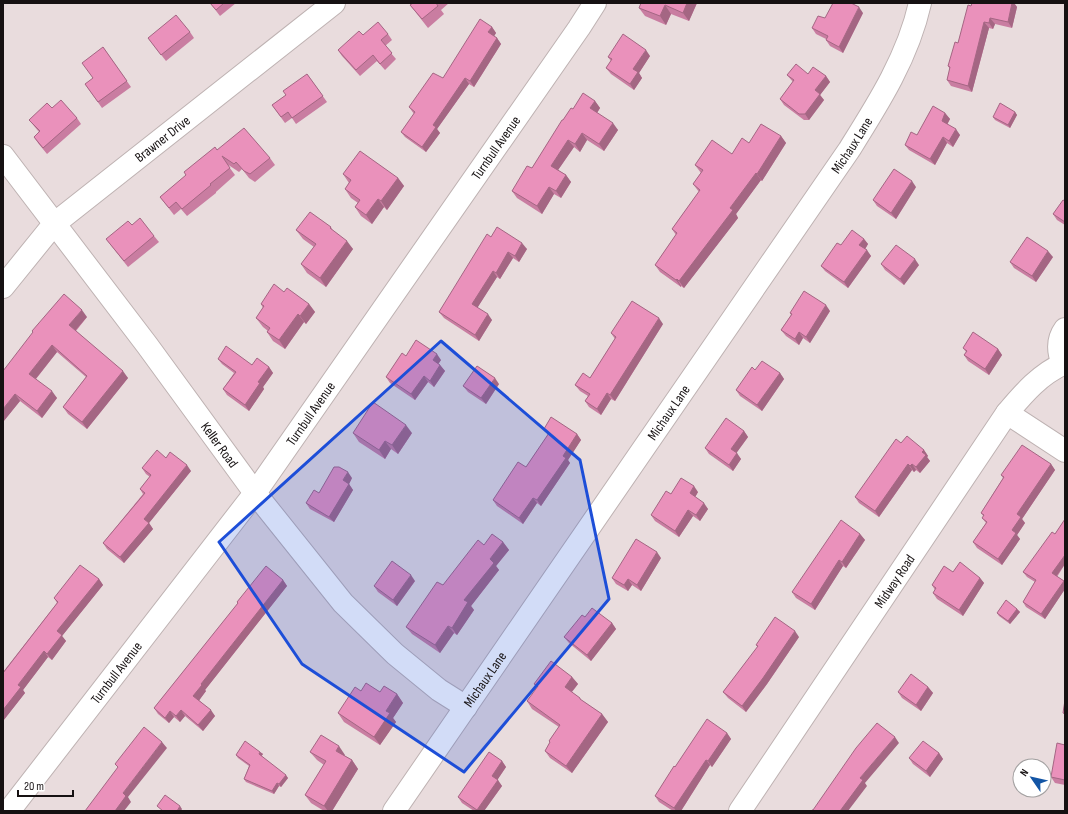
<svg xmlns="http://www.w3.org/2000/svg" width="1068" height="814" font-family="'Sofia Sans Condensed',sans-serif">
<rect width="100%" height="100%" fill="#e9dcdd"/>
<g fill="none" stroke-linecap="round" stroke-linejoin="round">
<defs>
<g id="minor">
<path id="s1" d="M3,156L147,345L255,493L343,603L395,654L439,690L466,707"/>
<path id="s2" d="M3,287L54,224L334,3"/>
<path d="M1063,364C1058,352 1057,340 1065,329"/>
<path d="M1007,413L1065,451"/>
<path id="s3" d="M9,811L255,493L579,28L595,3"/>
<path id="s4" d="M394,811L849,150C878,104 908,57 920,3"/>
<path id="s5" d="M740,811L1007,413C1024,393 1040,374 1065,363"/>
</g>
</defs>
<!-- minor casing -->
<use href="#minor" stroke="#beb2b2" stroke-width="24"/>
<!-- minor -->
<use href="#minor" stroke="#fff" stroke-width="22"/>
</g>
<!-- wall -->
<g fill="#c97da1">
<path d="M210,3H236L220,16Z"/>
<path d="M413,3H449L441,10L444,14L428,28L410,5Z"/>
<path d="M697,3L689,21L671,14L666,25L645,16L639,8Z"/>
<path d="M972,3H1014L1017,7L1012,28L995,24L993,29L989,28L972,92L951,86L947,80L950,69L948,66L958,43Z"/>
<path d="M863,13L843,53L830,46L826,40V39L816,34L812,28L825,18Z"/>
<path d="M492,27L496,33L494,36L497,38L501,44L474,87L469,84L437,129L440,133L426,152L405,137L401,132L414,114L409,107L443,78Z"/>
<path d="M190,32L194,38L166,61L148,38Z"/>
<path d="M388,34L392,40L385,46L396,59L385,70L377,61L360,76L342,56L338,50L363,35Z"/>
<path d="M103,47L131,87L102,108L85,84L93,79Z"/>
<path d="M650,56L639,73L642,78L634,90L611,74L606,68L611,61L608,57Z"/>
<path d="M307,74L327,102L296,124L292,118L285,123L272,105L286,95Z"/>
<path d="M808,74L826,76L830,82L820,95L824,100L809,120H804L784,105L780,99L793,82L787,75Z"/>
<path d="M595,101L600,108L597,113L618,130L604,151L587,140L580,152L574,147L558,170L566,175L571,182L561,198L554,194L542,214L517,198L512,191L532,168L563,120L573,109Z"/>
<path d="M52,108L77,118L81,124L47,154L38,143L34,137L39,132L29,120Z"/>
<path d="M1015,112L1017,115L1010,128L995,120L993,117Z"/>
<path d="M945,113L950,119L947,124L960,135L953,147L947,143L935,165L909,150L905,145Z"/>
<path d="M781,136L786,143L762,181L761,180L736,214L738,218L684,288L681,286V287L660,272L655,265L676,235L672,229L699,192L693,184L701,173L695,165L732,154L749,143Z"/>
<path d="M217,150L270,158L275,165L255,182L249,178L242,169L239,172L227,164L235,175L216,192V193L187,216L181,209L174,215L160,197Z"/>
<path d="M343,174L398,178L404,186L387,210L384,207L372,224L361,216L355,207L358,203L351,198L345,189L349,183Z"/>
<path d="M916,187L896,219L877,206L873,200Z"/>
<path d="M1065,201V225L1057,220L1053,214Z"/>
<path d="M132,225L154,236L159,242L128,267L106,239Z"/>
<path d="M331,227L333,231L353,249L326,287L307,273L301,264L314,247L303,239L296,230Z"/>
<path d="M491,237L527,249L519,262L513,258L500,279L497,277L477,308L492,320L479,341L444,318L439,312Z"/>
<path d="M864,239L868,244L865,249L871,256L848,288L825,271L821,266L841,245Z"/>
<path d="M1053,257L1036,282L1014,268L1010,262Z"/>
<path d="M881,264L919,265L904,285L885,270Z"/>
<path d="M284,292L309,304L315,312L306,324L304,322L285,349L273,341L267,332L268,331L263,327L256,318L263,308L261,304Z"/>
<path d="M830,311L810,343L803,338L799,345L786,336L781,330L791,315L790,313Z"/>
<path d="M87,317L76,331L128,378L87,429L68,414L63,407L86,377L57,352L36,379L57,398L42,418L20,401L3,422L33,333L32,331Z"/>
<path d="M663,324L615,401L611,399L601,415L589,407L585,401L588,396L580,391L575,385L590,378L615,339L611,333Z"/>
<path d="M963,348L998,349L1002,355L989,375L968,361L964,355L966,352Z"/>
<path d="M406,356L441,360L438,364L440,365L445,371L434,387L428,382L415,400L390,383L386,377Z"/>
<path d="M218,359L269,367L273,373L263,387L264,389L249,411L227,395L223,389L234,373L222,364Z"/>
<path d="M755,370L780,373L784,379L762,411L740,396L736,390Z"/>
<path d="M499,384L486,404L468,392L463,386Z"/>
<path d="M544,429L577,434L581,440L568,460L570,463L541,506L537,503L523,524L497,506L493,500L526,467L548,435Z"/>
<path d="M744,431L748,437L736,453L741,459L733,471L709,454L705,448Z"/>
<path d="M353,433H412L398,454L391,449L385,459L359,442Z"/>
<path d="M901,443L924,450L928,456L927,457L930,461L920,473L916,470L914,472L912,470L879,517L859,503L855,497Z"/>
<path d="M166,458L191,471L149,523L153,529L124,563L107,549L103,543L143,494L140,489L150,477L146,474L142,468Z"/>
<path d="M1051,464L1055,470L1022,519L1025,523L1017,535L1020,539L1002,565L977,548L973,542L986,523L982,518L984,517L981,513L1003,478L1001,475Z"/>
<path d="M352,478L349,484L353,490L334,522L310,509L306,503L319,493Z"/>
<path d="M698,492L695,497L708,509L700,521L693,516L679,537L655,521L651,515L671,494Z"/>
<path d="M1065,519V564L1057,577L1064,581L1065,583V589L1045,619L1026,607L1023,602L1035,582L1027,577L1023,572L1055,534Z"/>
<path d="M860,534L865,540L846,568L843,566L815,610L796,598L792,592Z"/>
<path d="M503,542L509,550L496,566L499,570L471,606L474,610L457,635L454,633L440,653L412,634L406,627L443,585L484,545Z"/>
<path d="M661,558L641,591L632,585L628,591L616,584L612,578Z"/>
<path d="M953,572L980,578L984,583L963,616L937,599L933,593L935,590L932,585Z"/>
<path d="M99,579L103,585L62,636L66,641L52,660L48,657L23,690L25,693L3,721V672L57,603L54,598Z"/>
<path d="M283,580L287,586L205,690L206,691L199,700L215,716L203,731L185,716L180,722L174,717L169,723L158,714L154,708L238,604L237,602Z"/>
<path d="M415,581L397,606L378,592L374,586Z"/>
<path d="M1017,609L1020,612L1010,624L999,616L997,613Z"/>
<path d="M585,617L612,623L616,629L591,661L569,643L564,637Z"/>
<path d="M799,637L767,684L746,712L728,698L723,692L758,647L756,645Z"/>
<path d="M572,677L578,684L572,692L582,701L602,714L608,722L572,773L550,758L545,751L550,742L549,741L559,727L532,709L527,701L537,688L534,684Z"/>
<path d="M928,687L933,693L921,711L902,698L898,692Z"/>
<path d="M361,691L380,692L397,694L403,703L393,718L396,722L380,745L344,722L338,713Z"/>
<path d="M727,733L731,739L712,767L710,765L681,811H673L659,802L655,796L675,767Z"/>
<path d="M1065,745V785L1055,783L1051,777Z"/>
<path d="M260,752L263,754L261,756L288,778L281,787L279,786L274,794L246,782L244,779L249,766L238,758L236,755Z"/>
<path d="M310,752L345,755V756L352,760L358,769L332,811H324L311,803L305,795L324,765L317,760Z"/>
<path d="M939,753L943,759L930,777L913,764L909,758Z"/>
<path d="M502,761L506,767L497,780L502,786L484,811H474L462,803L458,797Z"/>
</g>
<!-- shaded-wall -->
<g fill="#a46683">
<path d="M687,3H697L689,21L683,13Z"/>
<path d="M1012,3H1014L1017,7L1012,28L1008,22Z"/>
<path d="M665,5L671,14L666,25L660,16Z"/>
<path d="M859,7L863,13L843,53L839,47Z"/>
<path d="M990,18L995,24L993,29L989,23Z"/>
<path d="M984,22L989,28L972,92L968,86Z"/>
<path d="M492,27L496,33L493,38L488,32Z"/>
<path d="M497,38L501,44L474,87L470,81Z"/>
<path d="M646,50L650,56L639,73L642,78L634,90L630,84L633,69Z"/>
<path d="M826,76L830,82L820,95L824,100L809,120L805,114L815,90Z"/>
<path d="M465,78L469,84L437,129L440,133L426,152L422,147L433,125Z"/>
<path d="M595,101L600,108L595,116L590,108Z"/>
<path d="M1015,112L1017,115L1010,128L1008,125Z"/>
<path d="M945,113L950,119L946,127L942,121Z"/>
<path d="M613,123L618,130L604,151L599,144Z"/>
<path d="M956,129L960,135L953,147L949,141Z"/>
<path d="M582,133L587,140L580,152L575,144Z"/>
<path d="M781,136L786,143L762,181L757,174Z"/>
<path d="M943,137L947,143L935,165L930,159Z"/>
<path d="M568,140L574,147L556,173L551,166Z"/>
<path d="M756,173L761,180L736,214L738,218L684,288L679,281L730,208Z"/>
<path d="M566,175L571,182L561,198L556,191Z"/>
<path d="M398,178L404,186L387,210L381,201Z"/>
<path d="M912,181L916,187L896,219L891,213Z"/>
<path d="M549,187L554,194L542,214L537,206Z"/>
<path d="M378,199L384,207L372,224L366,215Z"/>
<path d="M864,239L868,244L864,251L859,245Z"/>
<path d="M347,241L353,249L326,287L320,278Z"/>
<path d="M522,243L527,249L519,262L515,256Z"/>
<path d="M867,250L871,256L848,288L844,282Z"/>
<path d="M1048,251L1053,257L1036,282L1032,276Z"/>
<path d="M508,252L513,258L500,279L496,273Z"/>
<path d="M915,259L919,265L904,285L900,279Z"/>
<path d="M493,271L497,277L476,310L472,304Z"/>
<path d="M677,279L681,286V287L676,280Z"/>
<path d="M309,304L315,312L306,324L300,316Z"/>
<path d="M826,305L830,311L810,343L806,337Z"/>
<path d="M82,310L87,317L74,332L69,325Z"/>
<path d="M298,314L304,322L285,349L279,340Z"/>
<path d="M488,314L492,320L479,341L475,335Z"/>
<path d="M659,318L663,324L615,401L610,395Z"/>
<path d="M799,332L803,338L799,345L795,339Z"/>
<path d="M52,345L57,352L34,381L29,374Z"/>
<path d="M998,349L1002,355L989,375L985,369Z"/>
<path d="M437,354L441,360L437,366L433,360Z"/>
<path d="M440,365L445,371L434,387L430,381Z"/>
<path d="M269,367L273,373L263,387L264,389L249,411L245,405L258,382Z"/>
<path d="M123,371L128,378L87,429L82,422Z"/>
<path d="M780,373L784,379L762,411L757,405Z"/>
<path d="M424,376L428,382L415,400L411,394Z"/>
<path d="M495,378L499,384L486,404L481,398Z"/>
<path d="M52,391L57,398L42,418L37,411Z"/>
<path d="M607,393L611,399L601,415L597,409Z"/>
<path d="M15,394L20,401L3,422V409Z"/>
<path d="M406,425L412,433L398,454L392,445Z"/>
<path d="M744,431L748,437L735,455L731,449Z"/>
<path d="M577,434L581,440L568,460L570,463L541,506L537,500L563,456Z"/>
<path d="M385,441L391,449L385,459L379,450Z"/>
<path d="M924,450L928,456L927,457L930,461L920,473L916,467L922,452Z"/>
<path d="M737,453L741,459L733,471L729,465Z"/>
<path d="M908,464L912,470L879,517L875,511Z"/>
<path d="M912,464L916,470L914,472L910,466Z"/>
<path d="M1051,464L1055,470L1022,519L1025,523L1017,535L1020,539L1002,565L998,559L1012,530L1017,514Z"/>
<path d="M187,465L191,471L149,523L153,529L124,563L120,557L144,519Z"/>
<path d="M348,472L352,478L349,484L353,490L334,522L329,517L343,480Z"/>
<path d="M694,486L698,492L694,499L690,493Z"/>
<path d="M533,498L537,503L523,524L519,518Z"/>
<path d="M704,503L708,509L700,521L696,515Z"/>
<path d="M688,510L693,516L679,537L675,531Z"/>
<path d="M860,534L865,540L846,568L842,562Z"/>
<path d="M503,542L509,550L496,566L499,570L471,606L474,610L457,635L452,628L464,600L490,559Z"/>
<path d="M657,552L661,558L641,591L637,585Z"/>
<path d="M1065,555V564L1055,578L1052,573Z"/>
<path d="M839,560L843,566L815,610L811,604Z"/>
<path d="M411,575L415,581L397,606L393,600Z"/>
<path d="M980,578L984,583L963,616L959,610Z"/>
<path d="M99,579L103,585L62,636L66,641L52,660L47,654L57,631Z"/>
<path d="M628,579L632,585L628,591L624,585Z"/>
<path d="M283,580L287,586L205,690L206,691L198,702L193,696L201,684Z"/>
<path d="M1064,581L1065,583V589L1045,619L1041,614Z"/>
<path d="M1017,609L1020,612L1010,624L1008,621Z"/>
<path d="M612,623L616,629L591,661L587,655Z"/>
<path d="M448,626L454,633L440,653L435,645Z"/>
<path d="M795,631L799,637L767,684L746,712L742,706Z"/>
<path d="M44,651L48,657L23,690L25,693L3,721V710L18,685Z"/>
<path d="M572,677L578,684L570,694L565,687Z"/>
<path d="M928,687L933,693L921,711L916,705Z"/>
<path d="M397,694L403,703L393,718L396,722L380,745L374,737L386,711Z"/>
<path d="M181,710L185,716L180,722L176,716Z"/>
<path d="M211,710L215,716L203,731L198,725Z"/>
<path d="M170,711L174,717L169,723L165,718Z"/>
<path d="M602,714L608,722L572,773L566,766Z"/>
<path d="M727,733L731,739L712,767L708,761Z"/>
<path d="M895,737L899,743L865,783L867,786L848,811H840L860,778Z"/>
<path d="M162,742L167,748L128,797L131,802L124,811H115L123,793Z"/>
<path d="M339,746L345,755L342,760L336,751Z"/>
<path d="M260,752L263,754L261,757L259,754Z"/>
<path d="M939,753L943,759L930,777L926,771Z"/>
<path d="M352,760L358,769L332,811H328L324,806Z"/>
<path d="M706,760L710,765L681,811H676L674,808Z"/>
<path d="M502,761L506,767L496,782L492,776Z"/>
<path d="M286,775L288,778L281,787L279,784Z"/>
<path d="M498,780L502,786L484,811H478L477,810Z"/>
<path d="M277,783L279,786L274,794L272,791Z"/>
<path d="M180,806L182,809L181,811H177Z"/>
</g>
<!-- building -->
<g fill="#ea91bb" stroke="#a46683">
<path d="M210,3H224L216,10Z"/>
<path d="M413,3H436L438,6L422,19L410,5Z"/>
<path d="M641,3H687L683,13L665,5L660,16L639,8Z"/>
<path d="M833,3H851L859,7L839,47L826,40L828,36L812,28L818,16L825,18Z"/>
<path d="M972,3H1012L1008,22L990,18L989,23L984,22L968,86L947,80L950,67L948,66L955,42L958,43L968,5L971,6Z"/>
<path d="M176,15L190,32L161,55L148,38Z"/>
<path d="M480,19L492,27L488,32L497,38L470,81L465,78L433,125L436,127L422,147L401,132L415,112L409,107L433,73L443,78Z"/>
<path d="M378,22L388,34L381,40L392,53L380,64L373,55L356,70L338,50L359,31L363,35Z"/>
<path d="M623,34L646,50L633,69L638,72L630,84L606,68L612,59L608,57Z"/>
<path d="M103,47L127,81L98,102L85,84L93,78L82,63Z"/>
<path d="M796,64L808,74L813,67L826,76L815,90L820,94L805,114H799L780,99L794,80L787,75Z"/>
<path d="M307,74L323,96L292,118L288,112L281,117L272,105L286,95L283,91Z"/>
<path d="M583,93L595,101L590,108L613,123L599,144L582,133L575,144L568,140L551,166L566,175L556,191L549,187L537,206L512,191L527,166L532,168L562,120H563L571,108L573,109Z"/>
<path d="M61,100L77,118L43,148L34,137L40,131L29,120L47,103L52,108Z"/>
<path d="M1000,103L1015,112L1008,125L993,117Z"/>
<path d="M933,106L945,113L942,121L956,129L949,141L943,137L930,159L905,145L911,132L917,135Z"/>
<path d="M761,124L781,136L757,174L756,173L730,208L733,210L679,281L677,279L676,280L655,265L677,233L672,229L700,190L693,184L703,170L695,165L712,140L732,154L742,138L749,143Z"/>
<path d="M244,128L270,158L250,174L244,171L236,162L234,164L222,156L230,168L210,184L211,185L182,209L176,202L169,208L160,197L186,175L184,172L215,147L217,150Z"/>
<path d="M360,151L398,178L381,201L378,199L366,215L355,207L360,200L345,189L351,180L343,174Z"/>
<path d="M894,169L912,181L891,213L873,200Z"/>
<path d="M1063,200L1065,201V222L1053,214Z"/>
<path d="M310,212L331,227L330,228L347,241L320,278L301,264L316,244L296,230Z"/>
<path d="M140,218L154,236L124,261L106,239L128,221L132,225Z"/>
<path d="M497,227L522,243L515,256L508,252L496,273L493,271L472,304L488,314L475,335L439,312L487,234L491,237Z"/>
<path d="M852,230L864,239L859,245L867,250L844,282L821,266L837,243L841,245Z"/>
<path d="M1027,237L1048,251L1032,276L1010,262Z"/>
<path d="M896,245L915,259L900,279L881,264Z"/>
<path d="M274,284L284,292L287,288L309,304L300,316L298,314L279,340L267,332L270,328L256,318L264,306L261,304Z"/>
<path d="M804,291L826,305L806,337L799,332L795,339L781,330L792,314L790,313Z"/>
<path d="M64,294L82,310L69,325L123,371L82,422L63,407L87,376L52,345L29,374L52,391L37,411L15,394L3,409V371L33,332L32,331Z"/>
<path d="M632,301L659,318L610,395L607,393L597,409L585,401L590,394L575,385L583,373L590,378L616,337L611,333Z"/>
<path d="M973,332L998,349L985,369L964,355L967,351L963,348Z"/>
<path d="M416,340L437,354L433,360L440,365L430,381L424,376L411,394L386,377L402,353L406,356Z"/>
<path d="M226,346L252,365L257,358L269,367L258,382L260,383L245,405L223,389L236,372L218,359Z"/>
<path d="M762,361L780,373L757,405L736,390L752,367L755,370Z"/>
<path d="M477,366L495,378L481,398L463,386Z"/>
<path d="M373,402L406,425L392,445L385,441L379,450L353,433Z"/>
<path d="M551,417L577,434L563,456L566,458L537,500L533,498L519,518L493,500L518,462L526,467L549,433L544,429Z"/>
<path d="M726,418L744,431L731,449L737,453L729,465L705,448Z"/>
<path d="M907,436L924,450L922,452L926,455L916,467L912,464L910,466L908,464L875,511L855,497L896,439L901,443Z"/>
<path d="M1022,445L1051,464L1017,514L1021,517L1012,530L1016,533L998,559L973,542L987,522L982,518L984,515L981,513L1004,477L1001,475Z"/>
<path d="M157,450L166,458L170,452L187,465L144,519L149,523L120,557L103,543L145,493L140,489L151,475L142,468Z"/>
<path d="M334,467H339L348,472L343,480L349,484L329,517L306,503L314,490L319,493Z"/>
<path d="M681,478L694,486L690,493L704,503L696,515L688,510L675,531L651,515L666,491L671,494Z"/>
<path d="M1065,519V555L1052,573L1064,581L1041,614L1023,602L1036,580L1023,572L1052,532L1055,534Z"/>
<path d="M841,520L860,534L842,562L839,560L811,604L792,592Z"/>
<path d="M492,534L503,542L490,559L494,563L464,600L468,602L452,628L448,626L435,645L406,627L437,582L443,585L478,540L484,545Z"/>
<path d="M636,539L657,552L637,585L628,579L624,585L612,578Z"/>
<path d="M392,561L411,575L393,600L374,586Z"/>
<path d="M960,562L980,578L959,610L933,593L936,588L932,585L944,566L953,572Z"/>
<path d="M80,565L99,579L57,631L62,635L47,654L44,651L18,685L21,687L3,710V673L58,602L54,598Z"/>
<path d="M266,566L283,580L201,684L202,685L193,696L211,710L198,725L181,710L176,716L170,711L165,718L154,708L238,603L237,602Z"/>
<path d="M1006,600L1017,609L1008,621L997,613Z"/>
<path d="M592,608L612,623L587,655L564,637L582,615L585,617Z"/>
<path d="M775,617L795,631L763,678L742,706L723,692L758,646L756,645Z"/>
<path d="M551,661L572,677L565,687L580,698V699L602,714L566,766L545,751L550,742L549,741L560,725L527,701L538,686L534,684Z"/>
<path d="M911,674L928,687L916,705L898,692Z"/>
<path d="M366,683L380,692L384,686L397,694L386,711L390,713L374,737L338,713L355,687L361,691Z"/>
<path d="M1065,700V714L1063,713Z"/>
<path d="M707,719L727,733L708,761L706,760L674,808L655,796L674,766L675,767Z"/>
<path d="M877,723L895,737L860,778L863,780L840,811H811L812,810H813L856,748Z"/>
<path d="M144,727L162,742L123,793L126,796L115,811H85L118,767L115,764Z"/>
<path d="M321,735L339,746L336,751L352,760L324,806L305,795L326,761L310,752Z"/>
<path d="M245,741L260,752L259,754L286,775L279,784L277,783L272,791L244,779L250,765L236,755Z"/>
<path d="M923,741L939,753L926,771L909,758Z"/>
<path d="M1057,743L1065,745V780L1051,777Z"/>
<path d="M489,752L502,761L492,776L498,780L477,810L458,797Z"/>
<path d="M165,795L180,806L177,811H163L157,806Z"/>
</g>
<!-- marked area -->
<path fill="#1d4ed8" fill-opacity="0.2" stroke="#1d4ed8" stroke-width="3" stroke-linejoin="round" d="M441,341L580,460L609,599L464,772L302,664L219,542Z"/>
<g text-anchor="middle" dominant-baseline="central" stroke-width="3" stroke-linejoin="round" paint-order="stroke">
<!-- street labels -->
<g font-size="14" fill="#161112" stroke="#fff">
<text stroke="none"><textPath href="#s2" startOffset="219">Brawner Drive</textPath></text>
<text stroke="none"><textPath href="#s4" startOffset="808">Michaux Lane</textPath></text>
<text stroke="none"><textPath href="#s3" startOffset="823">Turnbull Avenue</textPath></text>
<text stroke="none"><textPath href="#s3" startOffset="499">Turnbull Avenue</textPath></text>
<text stroke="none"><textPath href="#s4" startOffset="484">Michaux Lane</textPath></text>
<text stroke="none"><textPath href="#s1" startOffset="361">Keller Road</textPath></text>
<text stroke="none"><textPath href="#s5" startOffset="277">Midway Road</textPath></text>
<text stroke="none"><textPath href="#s3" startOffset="175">Turnbull Avenue</textPath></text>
<text stroke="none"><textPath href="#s4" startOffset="160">Michaux Lane</textPath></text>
</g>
</g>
<!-- border -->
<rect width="1068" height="814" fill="none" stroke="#161112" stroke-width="8"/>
<!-- north arrow -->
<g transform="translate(1032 778) rotate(304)"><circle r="19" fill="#ffffff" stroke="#a2a0a0"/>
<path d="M0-3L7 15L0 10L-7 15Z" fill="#1355a5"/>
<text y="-6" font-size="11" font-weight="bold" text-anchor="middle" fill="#161112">N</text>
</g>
<!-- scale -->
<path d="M18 790v6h55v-6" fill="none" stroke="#161112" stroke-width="2"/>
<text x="24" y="790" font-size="12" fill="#161112" stroke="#ffffff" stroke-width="3" paint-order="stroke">20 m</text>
</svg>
